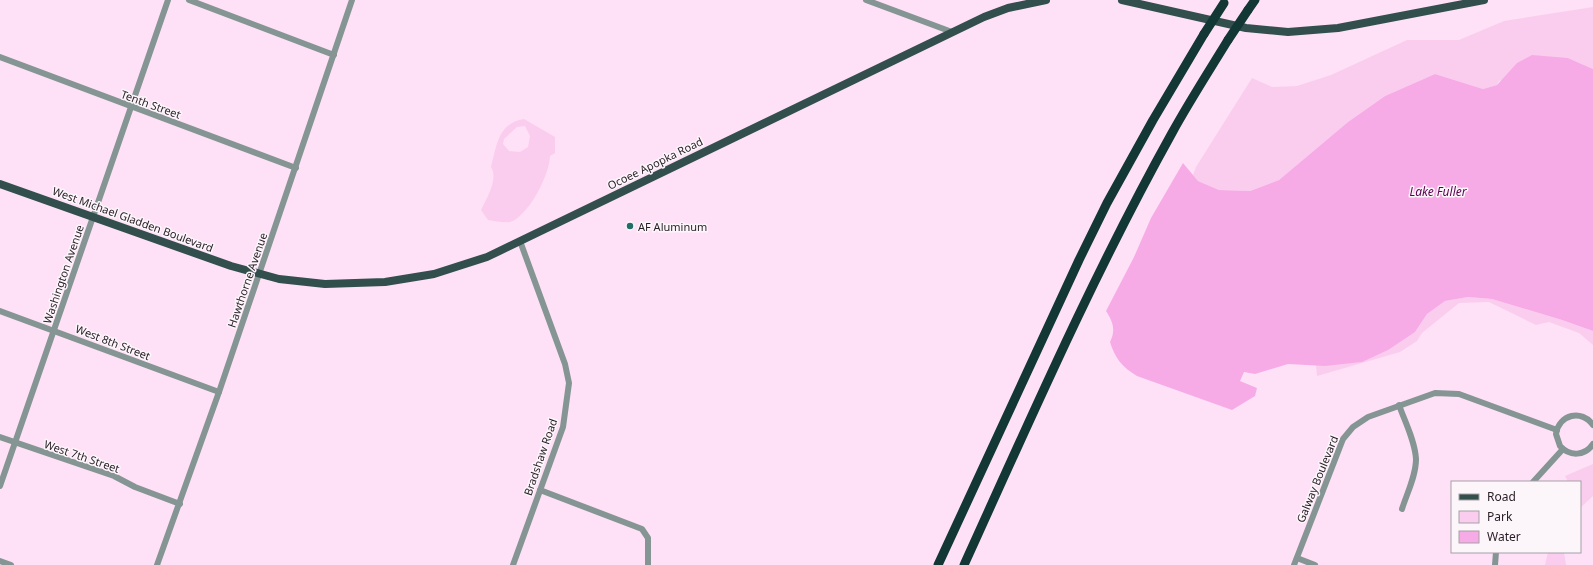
<svg xmlns="http://www.w3.org/2000/svg" width="1593" height="565" font-family="'Noto Sans',sans-serif">
<rect width="100%" height="100%" fill="#fee1f6"/>
<!-- green -->
<g fill="#facdef" fill-rule="evenodd">
<path d="M1593,7V69L1568,58L1499,81L1497,85L1483,89L1435,74L1385,96L1348,122L1279,180L1250,191L1219,190L1198,181L1193,175L1196,167L1252,78L1272,87L1297,86L1331,75L1407,40H1459L1504,21Z"/>
<path d="M524,119L555,137V153L550,156C550,174 528,217 510,222C504,223 494,221 488,220L481,210C486,199 499,179 491,167C497,145 498,123 524,119ZM525,126L530,136L528,147L520,152L509,151L503,144L504,139L517,127Z"/>
<path d="M1468,297L1492,299L1562,320L1593,331V345L1579,333L1549,322L1536,325L1489,302L1459,303L1422,333L1417,341L1400,352L1317,376L1316,365L1361,362L1415,332L1427,314L1445,301Z"/>
<path d="M1593,464V496L1580,508V482H1568L1565,476Z"/>
<path d="M1548,552H1564L1566,565H1545Z"/>
</g>
<!-- water -->
<path fill="#f7abe6" d="M1532,55L1568,58L1593,69V331L1562,320L1492,299L1468,297L1445,301L1427,314L1415,332L1388,350L1362,362L1325,366L1288,364L1255,374L1244,372L1240,381L1257,388L1255,396L1232,410L1137,376C1122,367 1115,358 1110,342C1116,330 1113,322 1106,311L1134,257L1151,218L1183,163L1198,181L1219,190L1250,191L1279,180L1348,122L1385,96L1435,74L1483,89L1497,85L1517,63Z"/>
<g fill="none" stroke-linecap="round" stroke-linejoin="round">
<!-- minor -->
<g stroke="#859593" stroke-width="6">
<path d="M189,0L334,55"/>
<path d="M866,0L952,32"/>
<path d="M0,57L296,168"/>
<path d="M0,311L219,392"/>
<path d="M1399,405C1405,422 1415,441 1416,459C1416,476 1407,493 1402,509"/>
<path d="M1593,425C1582,409 1559,414 1556,434L1560,446C1570,457 1585,456 1593,444"/>
<path d="M0,437L114,476L135,487L180,504"/>
<path d="M1533,482L1563,449"/>
<path d="M0,486L168,0"/>
<path d="M540,490L642,529L648,538V565"/>
<path d="M1297,558L1315,565"/>
<path d="M0,561L11,565"/>
<path d="M157,565L219,392L352,0"/>
<path d="M513,565L563,427L569,383L565,364L520,241"/>
<path d="M1294,565L1343,439L1353,427L1368,417L1435,393L1459,394L1557,430"/>
<path d="M1495,565L1496,552"/>
</g>
<!-- major -->
<g stroke="#324f4d" stroke-width="8">
<path d="M1122,0L1246,28L1288,32L1338,28L1484,0"/>
<path d="M0,184L231,266L279,279L325,284L385,282L434,274L487,257L984,17L1008,8L1046,0"/>
</g>
<!-- highway -->
<g stroke="#133735" stroke-width="9">
<path d="M1248,10L1255,0"/>
<path d="M938,565L1079,260L1107,203L1153,120L1204,34"/>
<path d="M964,565C1030,420 1094,273 1172,133C1189,102 1209,71 1228,40"/>
</g>
<!-- highway-bridge -->
<g stroke="#133735" stroke-width="9">
<path d="M1204,34L1224,3"/>
<path d="M1228,40L1248,10"/>
</g>
</g>
<!-- markers -->
<circle fill="#236d69" stroke="#fcf6fb" stroke-width="1.5" cx="630" cy="226" r="4"/>
<g text-anchor="middle" dominant-baseline="central" stroke-width="3" stroke-linejoin="round" paint-order="stroke">
<!-- street labels -->
<g font-size="11" fill="#281d25" stroke="#fcf6fb">
<text transform="translate(151 104) rotate(20)">Tenth Street</text>
<text transform="translate(655 163) rotate(-26)">Ocoee Apopka Road</text>
<text transform="translate(133 219) rotate(20)">West Michael Gladden Boulevard</text>
<text transform="translate(63 274) rotate(-71)">Washington Avenue</text>
<text transform="translate(247 280) rotate(-71)">Hawthorne Avenue</text>
<text transform="translate(113 342) rotate(21)">West 8th Street</text>
<text transform="translate(82 456) rotate(19)">West 7th Street</text>
<text transform="translate(540 457) rotate(-71)">Bradshaw Road</text>
<text transform="translate(1317 479) rotate(-68)">Galway Boulevard</text>
</g>
<!-- poi labels -->
<g font-size="11" fill="#281d25" stroke="#fcf6fb" text-anchor="start">
<text x="638" y="226">AF Aluminum</text>
</g>
<!-- water labels -->
<g font-size="12" font-style="italic" fill="#5a004f" stroke="#fcf6fb">
<text x="1438" y="191">Lake Fuller</text>
</g>
</g>
<!-- legend -->
<rect x="1451" y="481" width="130" height="72" fill="#fcf6fb" stroke="#a79fa5"/>
<rect x="1459" y="494" width="20" height="6" fill="#324f4d" stroke="#a79fa5"/>
<text x="1487" y="501" font-size="12" fill="#281d25">Road</text>
<rect x="1459" y="511" width="20" height="12" fill="#facdef" stroke="#a79fa5"/>
<text x="1487" y="521" font-size="12" fill="#281d25">Park</text>
<rect x="1459" y="531" width="20" height="12" fill="#f7abe6" stroke="#a79fa5"/>
<text x="1487" y="541" font-size="12" fill="#281d25">Water</text>
</svg>
